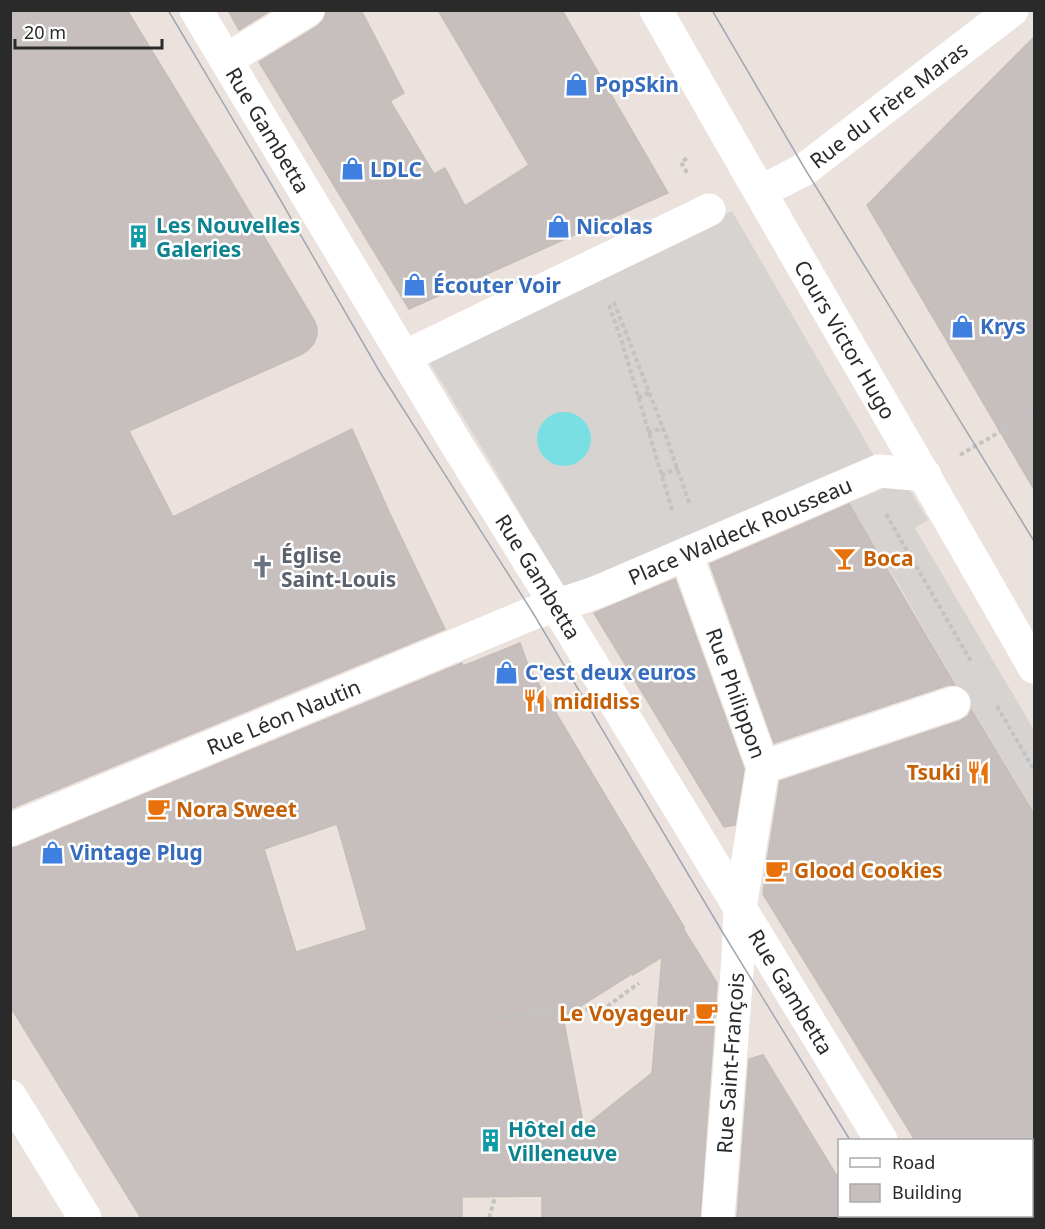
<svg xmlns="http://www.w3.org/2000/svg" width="1045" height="1229" font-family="'Noto Sans',sans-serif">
<rect width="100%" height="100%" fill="#ebe2dd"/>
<!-- plaza -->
<g fill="#d7d3d0">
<path d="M732,211L877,461L566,595L494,468L428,360Z"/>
<path d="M904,480L928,520L915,528L1034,730V816L960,692L900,587L848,503Z"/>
</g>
<!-- water -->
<circle fill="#7adfe3" cx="564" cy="439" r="27"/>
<!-- building -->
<g fill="#c6bfbd" stroke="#c6bdb7" stroke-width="1.5" fill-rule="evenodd">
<path d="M10,10H127L219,161L315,322L317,328V335L314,343L308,350L302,354L129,431L173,517L352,429L390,514L445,629L10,809Z"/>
<path d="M228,10H271L239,30Z"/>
<path d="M327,10H361L404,93L390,101L434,174L445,168L465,206L529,165L438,10H562L668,193L409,309L259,62L318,26L324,19Z"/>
<path d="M1035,36V491L867,205Z"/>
<path d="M849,504L955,685H948L774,743L710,564Z"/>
<path d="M675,579L744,769L735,825L724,827L594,613Z"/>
<path d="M520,643L529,668L684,927V930L717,983L700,1218H542V1196L462,1197V1218H141L10,1006V848L17,847L462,663L463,666ZM337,824L367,930L296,952L264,849ZM662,957L652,1073L584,1127L563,1017L633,973V975Z"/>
<path d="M971,710L1035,816V1140H915L763,894L766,867L780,781L960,721L968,716Z"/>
<path d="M763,1055L840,1181V1218H737L749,1059Z"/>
</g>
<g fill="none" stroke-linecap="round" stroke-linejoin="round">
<!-- path -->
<g stroke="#c3c3c3" stroke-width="4" stroke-dasharray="4.5 3" stroke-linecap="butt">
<path d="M687,173L681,162L689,157"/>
<path d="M614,302L663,428L690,505"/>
<path d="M609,305L621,339L673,513"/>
<path d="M638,398L650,392"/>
<path d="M648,433L663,428"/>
<path d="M960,455L1034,412"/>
<path d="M661,475L678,468"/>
<path d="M886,514L972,663"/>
<path d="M997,706L1034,770"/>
<path d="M490,1085L486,1020L535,1013L605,1008L639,983"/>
<path d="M489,1218L495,1197"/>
</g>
<!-- minor -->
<g stroke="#fff" stroke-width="33">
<path id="s1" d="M196,10L452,437L545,587L881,1140"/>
<path id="s2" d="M656,10C780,230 909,447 1034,667"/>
<path d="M226,60L308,10"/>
<path id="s3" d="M760,192L805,169L1012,10"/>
<path d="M404,357L709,210"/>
<path id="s4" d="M686,554L763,767L740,908L738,958L718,1218"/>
<path d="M763,767L954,703"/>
<path id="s5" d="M10,830L533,613L589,595L609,587L879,471L925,475"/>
<path d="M10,1096L85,1218"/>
<path d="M927,1216L929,1218"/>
</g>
<!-- tram -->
<g stroke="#a1a7b2" stroke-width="1.5">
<path d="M168,10L270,182L381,374L533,613L723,933L850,1140"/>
<path d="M712,10L805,169L1034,541"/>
<path d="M895,1216L897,1218"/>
</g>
</g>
<!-- icons -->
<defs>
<symbol id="shop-bare" viewBox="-9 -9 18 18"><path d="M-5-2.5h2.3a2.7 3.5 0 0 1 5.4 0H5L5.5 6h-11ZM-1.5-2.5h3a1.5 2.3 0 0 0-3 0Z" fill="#3f7fe0" stroke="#fff" stroke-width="2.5" paint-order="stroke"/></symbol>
<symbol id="building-bare" viewBox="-9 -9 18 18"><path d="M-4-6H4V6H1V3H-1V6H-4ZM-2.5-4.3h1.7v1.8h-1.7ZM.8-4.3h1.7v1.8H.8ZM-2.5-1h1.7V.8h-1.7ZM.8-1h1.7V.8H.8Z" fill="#0f9aa8" stroke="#fff" stroke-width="2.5" paint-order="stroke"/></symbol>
<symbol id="bar-bare" viewBox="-9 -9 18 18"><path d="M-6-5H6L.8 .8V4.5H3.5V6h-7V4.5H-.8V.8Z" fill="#e8710a" stroke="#fff" stroke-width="2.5" paint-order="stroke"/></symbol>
<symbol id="church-bare" viewBox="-9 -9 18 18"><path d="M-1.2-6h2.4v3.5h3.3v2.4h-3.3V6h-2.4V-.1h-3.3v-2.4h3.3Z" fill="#6b7280" stroke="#fff" stroke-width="2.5" paint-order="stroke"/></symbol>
<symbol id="restaurant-bare" viewBox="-9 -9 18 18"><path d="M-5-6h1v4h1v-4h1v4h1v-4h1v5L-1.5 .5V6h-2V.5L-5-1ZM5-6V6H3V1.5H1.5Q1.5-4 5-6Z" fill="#e8710a" stroke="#fff" stroke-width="2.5" paint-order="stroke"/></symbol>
<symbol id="cafe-bare" viewBox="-9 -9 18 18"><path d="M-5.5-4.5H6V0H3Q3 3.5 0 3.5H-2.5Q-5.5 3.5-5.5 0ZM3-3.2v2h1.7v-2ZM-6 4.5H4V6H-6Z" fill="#e8710a" stroke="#fff" stroke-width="2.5" paint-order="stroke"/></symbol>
</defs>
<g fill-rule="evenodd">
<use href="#shop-bare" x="560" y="68" width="33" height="33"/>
<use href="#shop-bare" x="336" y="152" width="33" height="33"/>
<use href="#shop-bare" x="542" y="210" width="33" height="33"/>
<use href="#building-bare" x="122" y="220" width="33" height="33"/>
<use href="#shop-bare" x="398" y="268" width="33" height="33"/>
<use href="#shop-bare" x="946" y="310" width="33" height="33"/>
<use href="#bar-bare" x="828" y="542" width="33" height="33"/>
<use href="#church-bare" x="246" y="550" width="33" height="33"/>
<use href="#shop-bare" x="490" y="656" width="33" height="33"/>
<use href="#restaurant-bare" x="518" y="684" width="33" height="33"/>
<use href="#restaurant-bare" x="962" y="756" width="33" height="33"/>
<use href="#cafe-bare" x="142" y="792" width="33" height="33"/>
<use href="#shop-bare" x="36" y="836" width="33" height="33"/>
<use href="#cafe-bare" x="760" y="854" width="33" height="33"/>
<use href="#cafe-bare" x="690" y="996" width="33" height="33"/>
<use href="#building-bare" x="474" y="1124" width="33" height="33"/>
</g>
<g text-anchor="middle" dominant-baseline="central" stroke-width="5" stroke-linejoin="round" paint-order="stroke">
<!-- shop labels -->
<g font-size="21" font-weight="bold" fill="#366cbe" stroke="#fff" text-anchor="start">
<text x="595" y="84">PopSkin</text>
<text x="370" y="169">LDLC</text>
<text x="576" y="226">Nicolas</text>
<text x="433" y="285">Écouter Voir</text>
<text x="980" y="326">Krys</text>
<text x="525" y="672">C'est deux euros</text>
<text x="70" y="852">Vintage Plug</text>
</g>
<!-- street labels -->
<g font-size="21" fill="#2a2a2a" stroke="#fff">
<text stroke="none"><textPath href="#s3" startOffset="156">Rue du Frère Maras</textPath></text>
<text stroke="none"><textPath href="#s1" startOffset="140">Rue Gambetta</textPath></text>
<text stroke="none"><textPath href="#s2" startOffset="380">Cours Victor Hugo</textPath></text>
<text stroke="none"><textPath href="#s5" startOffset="789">Place Waldeck Rousseau</textPath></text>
<text stroke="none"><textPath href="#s1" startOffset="662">Rue Gambetta</textPath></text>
<text stroke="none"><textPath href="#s4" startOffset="148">Rue Philippon</textPath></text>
<text stroke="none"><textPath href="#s5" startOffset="296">Rue Léon Nautin</textPath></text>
<text stroke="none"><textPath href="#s1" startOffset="1148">Rue Gambetta</textPath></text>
<text transform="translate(730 1063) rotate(-86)">Rue Saint-François</text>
</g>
<!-- culture labels -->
<g font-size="21" font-weight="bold" fill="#0d838f" stroke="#fff" text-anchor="start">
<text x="156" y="225">Les Nouvelles<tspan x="156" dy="24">Galeries</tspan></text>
<text x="508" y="1129">Hôtel de<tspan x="508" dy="24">Villeneuve</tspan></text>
</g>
<!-- worship labels -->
<g font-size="21" font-weight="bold" fill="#5b616d" stroke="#fff" text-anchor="start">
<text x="281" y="555">Église<tspan x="281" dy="24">Saint-Louis</tspan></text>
</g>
<!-- food labels -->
<g font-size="21" font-weight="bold" fill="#c56008" stroke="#fff" text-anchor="start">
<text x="863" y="558">Boca</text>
<text x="553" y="701">mididiss</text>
<text x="961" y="772" text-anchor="end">Tsuki</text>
<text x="176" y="809">Nora Sweet</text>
<text x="794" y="870">Glood Cookies</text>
<text x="688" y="1013" text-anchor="end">Le Voyageur</text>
</g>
</g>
<!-- border -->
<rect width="1045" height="1229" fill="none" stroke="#2a2a2a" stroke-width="24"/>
<!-- legend -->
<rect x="838" y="1139" width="195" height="78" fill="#ffffff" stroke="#aaaaaa" stroke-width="1.5"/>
<rect x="850" y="1158" width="30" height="9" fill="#ffffff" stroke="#aaaaaa" stroke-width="1.5"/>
<text x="892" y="1169" font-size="18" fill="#2a2a2a">Road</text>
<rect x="850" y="1184" width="30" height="18" fill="#c6bfbd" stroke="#aaaaaa" stroke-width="1.5"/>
<text x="892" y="1199" font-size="18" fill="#2a2a2a">Building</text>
<!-- scale -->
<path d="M15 39v9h147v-9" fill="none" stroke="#2a2a2a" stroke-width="3"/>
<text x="24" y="39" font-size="18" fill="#2a2a2a" stroke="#ffffff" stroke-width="4.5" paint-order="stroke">20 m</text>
</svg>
